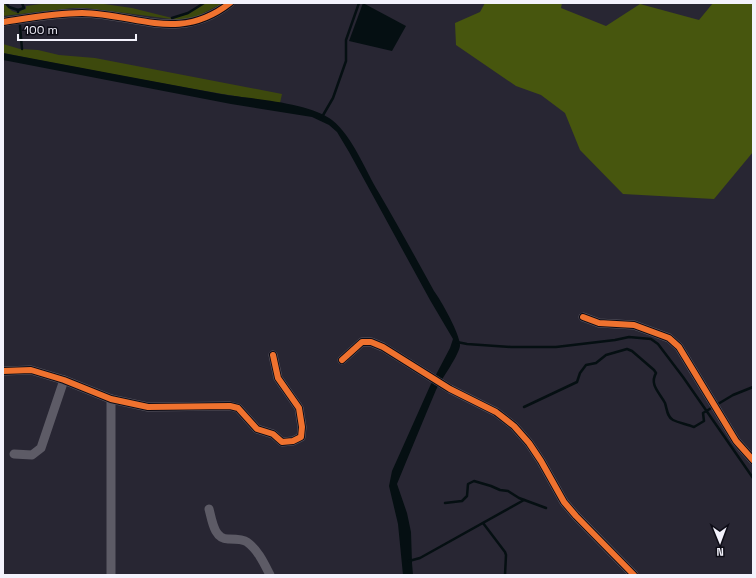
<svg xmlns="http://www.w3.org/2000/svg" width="756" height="578" font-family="'Space Grotesk',sans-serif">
<rect width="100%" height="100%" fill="#282633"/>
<!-- green -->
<g fill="#3d490d">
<path d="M3,3L12,11L18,13L22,10L26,9V6L48,3H97L132,8L172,18L188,14L206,3H223L198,16L179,20L86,8H73L3,16V12H5L3,8Z"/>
<path d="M3,44L20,49L38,50L59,55L95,58L282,94L280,103C187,89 95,71 3,53Z"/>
</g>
<!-- forest -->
<path fill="#47560e" d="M485,3H562L561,8L606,26L640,4L699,20L713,3H753V152L714,199L623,194L580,150L565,113L541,95L516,86L456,45L455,23L480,12Z"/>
<!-- water -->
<g fill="#050f12">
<path d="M363,3L406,26L392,51L349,41Z"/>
<path d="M3,53C75,67 148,80 221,94C250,99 309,102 332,120C353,137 365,170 379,193C398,226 416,258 434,291C441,300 461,336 460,346C458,357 442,378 436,390C423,421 410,452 397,484L407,513L411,532L412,563L413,575H403L398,524L389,486L392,471L430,386L450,348L453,339L430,300L349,152L337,132L329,125L312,117L231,104L3,60Z"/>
</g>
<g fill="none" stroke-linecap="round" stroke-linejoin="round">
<!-- stream -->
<g stroke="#050f12" stroke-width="2.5">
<path d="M6,3L9,7L18,10V12"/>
<path d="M18,10L24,8L22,3"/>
<path d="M172,18L188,13L204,3"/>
<path d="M20,26L22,49"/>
<path d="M322,117L333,98L346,61V40L359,3"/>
<path d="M457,342L467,344L511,347H556L615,340L629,337L651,339L658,344L683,377L753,478"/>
<path d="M524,407L577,382L580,373L586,365L596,363L606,355L627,349L632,351L654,370L656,373C649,385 660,393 665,403C667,409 667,417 673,420C679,423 687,424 694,427L704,421L703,413L733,395L753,387"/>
<path d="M445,503L462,501L467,496L468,484L474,481L491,486L500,490L508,491L519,498L546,508"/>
<path d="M483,523L505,552L506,555L505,575"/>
<path d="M409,561L420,558L524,500"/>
</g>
<!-- minor -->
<g stroke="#5d5b66" stroke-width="9">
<path d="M3,22C29,18 56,13 82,13C138,14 179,43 230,3"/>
<path d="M583,317L599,323L634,325L669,338L679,347L736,441L753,460"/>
<path d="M342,360L362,342H371L383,347L450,389L496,412L514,426L529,443L541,461L564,502L576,516L634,575"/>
<path d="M3,371L31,370L64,380L111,399L148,407L230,406L238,408L257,429L273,434L282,442L293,441L301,437L302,427L299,408L278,378L273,355"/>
<path d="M14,454L32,455L41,448L64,380"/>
<path d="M209,509C212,520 214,540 229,539C234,539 243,539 247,542C258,550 264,563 270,575"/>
<path d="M111,575V399"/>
</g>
<defs>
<g id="cycleway">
<path d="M3,22C29,18 56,13 82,13C138,14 179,43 230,3"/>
<path d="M583,317L599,323L634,325L669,338L679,347L736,441L753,460"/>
<path d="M342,360L362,342H371L383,347L450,389L496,412L514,426L529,443L541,461L564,502L576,516L634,575"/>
<path d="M3,371L31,370L64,380L111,399L148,407L230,406L238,408L257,429L273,434L282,442L293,441L301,437L302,427L299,408L278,378L273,355"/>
</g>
</defs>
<!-- cycleway casing -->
<use href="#cycleway" stroke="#0d0c16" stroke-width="8"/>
<!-- cycleway -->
<use href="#cycleway" stroke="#ef722f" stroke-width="6"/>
</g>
<!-- border -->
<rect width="756" height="578" fill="none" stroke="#f3f2fc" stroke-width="8"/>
<!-- north arrow -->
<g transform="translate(720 542) rotate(179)" stroke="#0d0c16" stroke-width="3" paint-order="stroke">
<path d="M0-3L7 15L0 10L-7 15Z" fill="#f3f2fc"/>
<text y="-6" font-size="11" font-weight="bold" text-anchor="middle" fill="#f3f2fc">N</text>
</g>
<!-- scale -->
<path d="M18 34v6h118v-6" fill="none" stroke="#f3f2fc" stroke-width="2"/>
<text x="24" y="34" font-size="12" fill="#f3f2fc" stroke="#0d0c16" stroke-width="3" paint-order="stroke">100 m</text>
</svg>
